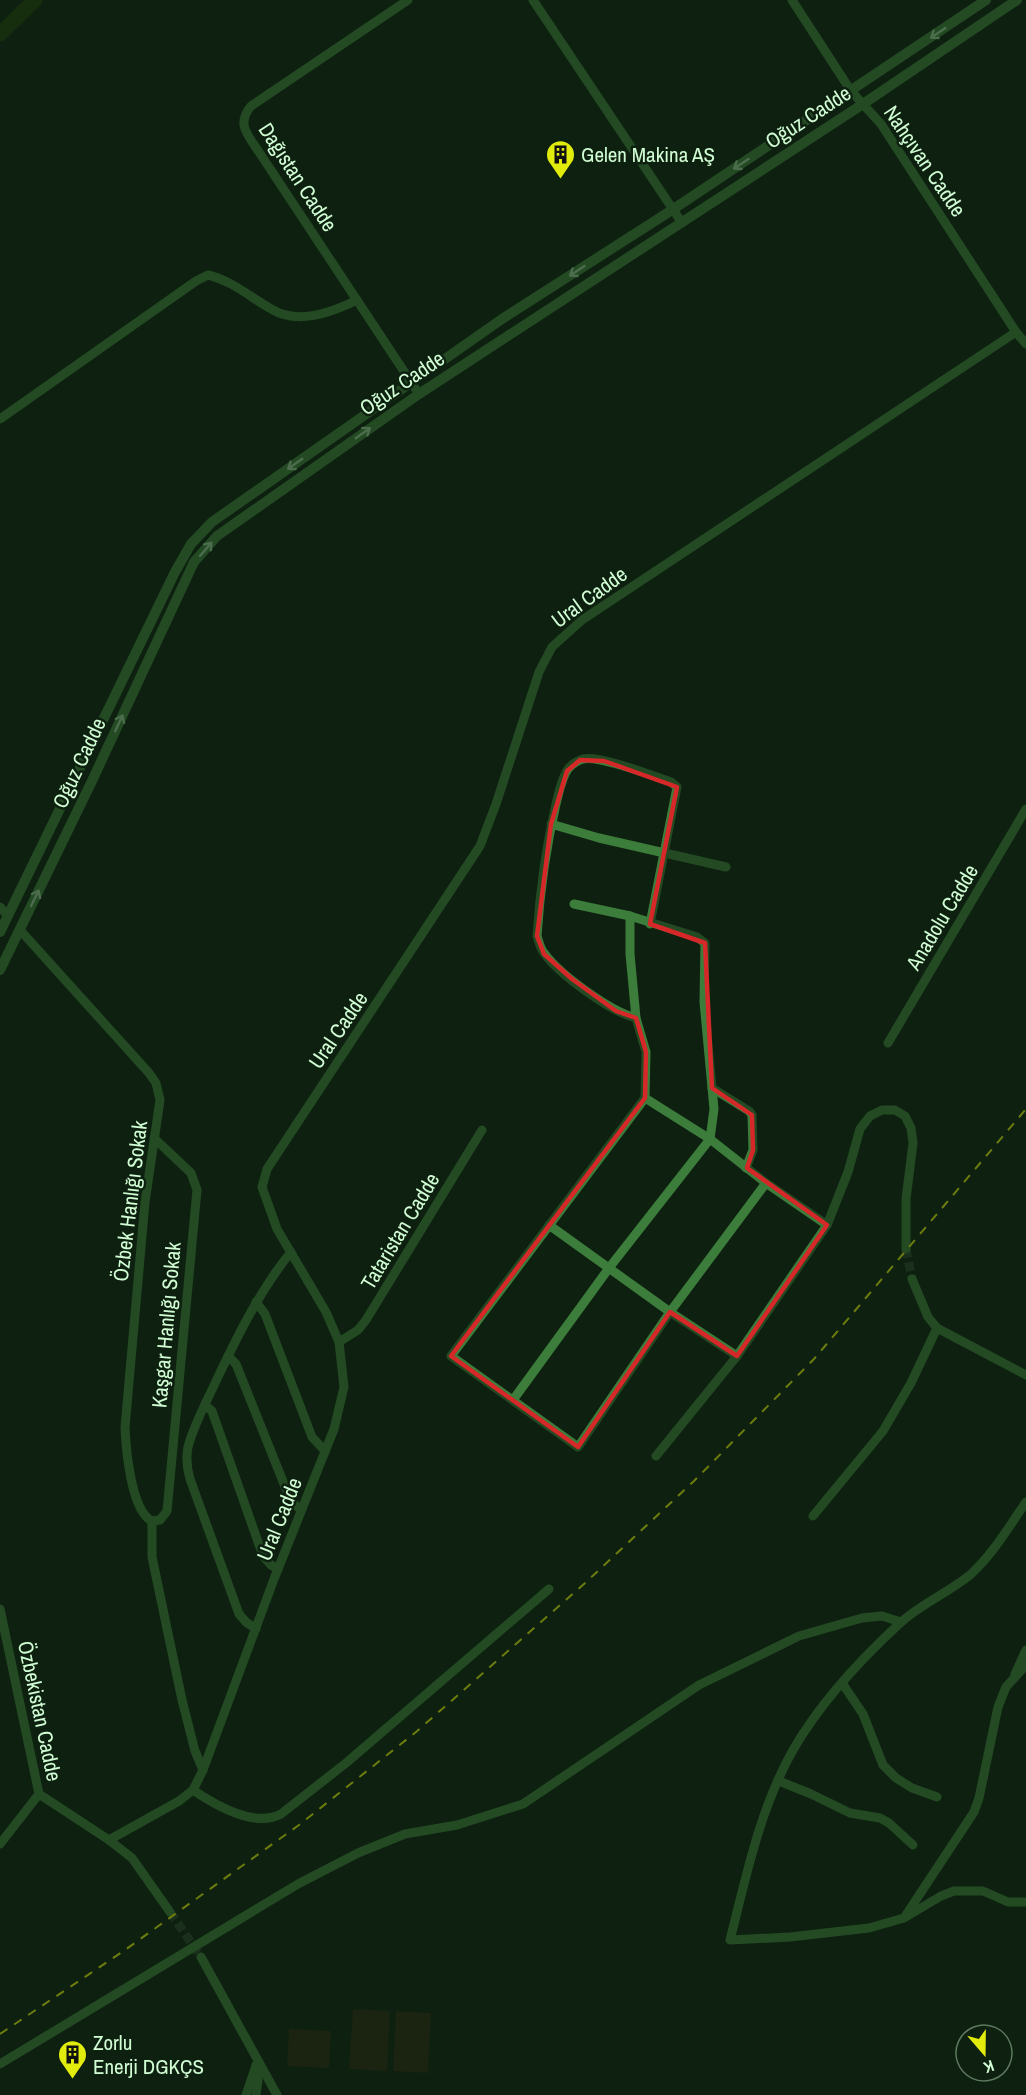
<svg xmlns="http://www.w3.org/2000/svg" width="1026" height="2095" font-family="'Archivo Narrow',sans-serif">
<rect width="100%" height="100%" fill="#0e2010"/>
<!-- green -->
<g fill="#2a2811">
<path d="M353,2009L390,2011L387,2071L349,2069Z"/>
<path d="M396,2011L431,2013L428,2073L393,2071Z"/>
<path d="M289,2029L331,2031L329,2068L287,2066Z"/>
</g>
<g fill="none" stroke-linecap="round" stroke-linejoin="round">
<!-- river -->
<path stroke="#1f3c0c" stroke-width="15" d="M0,34L35,0"/>
<!-- minor-tunnel -->
<g stroke="#2b412d" stroke-width="9" stroke-dasharray="9 4.5" stroke-linecap="butt">
<path d="M906,1249L912,1279"/>
<path d="M170,1912L201,1957"/>
</g>
<!-- minor -->
<g stroke="#3c7d3b" stroke-width="9">
<path d="M408,0L251,106C237,123 246,133 257,149L419,394"/>
<path d="M533,0L682,223"/>
<path d="M792,0L851,91L881,124L1016,332L1026,344"/>
<path d="M0,419L196,281L208,275C233,281 251,298 273,310C299,325 333,312 357,300"/>
<path d="M551,824L599,838L726,867"/>
<path d="M0,907L8,916"/>
<path d="M630,916V954L636,1018L646,1052L645,1098L451,1356L578,1447L670,1312L766,1183"/>
<path d="M20,930L149,1073L156,1083L160,1100L145,1202L125,1427C126,1449 131,1511 152,1521"/>
<path d="M636,1018C611,1012 560,975 544,953C540,948 539,942 537,936C540,891 546,847 556,804C559,793 561,779 568,769C572,764 577,761 583,759C600,755 653,776 671,782L677,787L650,924"/>
<path d="M888,1043L1026,809"/>
<path d="M712,1088L749,1111L752,1115L753,1150L746,1168"/>
<path d="M645,1098L710,1139L766,1183L827,1225"/>
<path d="M549,1225L670,1312L737,1356"/>
<path d="M912,1279L928,1317L937,1328L1026,1375"/>
<path d="M256,1302L265,1314L312,1437L325,1451"/>
<path d="M339,1342L358,1330L366,1320L482,1130"/>
<path d="M228,1356L236,1364L290,1499L296,1506L302,1509"/>
<path d="M513,1400L609,1268L710,1139L714,1109L704,1002L705,943L697,937L630,916L574,904"/>
<path d="M205,1405L212,1411L263,1556L271,1565L278,1569"/>
<path d="M656,1456L737,1356L827,1225L848,1172L860,1129L870,1116L882,1110H895L905,1116L911,1128L913,1143L906,1199V1249"/>
<path d="M1026,1502C1009,1527 992,1555 970,1575C948,1593 920,1604 899,1624C859,1661 820,1703 793,1750C760,1808 746,1877 730,1940L790,1937L869,1928L904,1918L941,1896L954,1891H983L1008,1902H1026"/>
<path d="M813,1516L883,1431L911,1383L937,1328"/>
<path d="M152,1521L160,1520L167,1511L197,1190L191,1173L154,1138"/>
<path d="M152,1521V1557L182,1700L195,1751L203,1770"/>
<path d="M0,1609L39,1794L0,1844"/>
<path d="M256,1629L246,1622L239,1614L190,1479C187,1469 186,1458 188,1447C194,1424 207,1401 217,1379C238,1335 260,1290 291,1252"/>
<path d="M1015,1674L1026,1650"/>
<path d="M842,1683L863,1714L883,1765L896,1778L912,1788L937,1797"/>
<path d="M779,1781L811,1794L850,1813L880,1818L889,1823L913,1845"/>
<path d="M193,1790C215,1805 255,1828 281,1814L346,1763L549,1589"/>
<path d="M39,1794L109,1840L179,1801L193,1790L203,1770L274,1579L334,1429L344,1387L339,1342L326,1312L277,1229L262,1187L267,1169L480,846L496,804L539,672L552,647L582,620L1016,332"/>
<path d="M109,1840L132,1858L170,1912"/>
<path d="M906,1915L974,1812L979,1798L998,1707L1006,1687L1026,1665"/>
<path d="M201,1957L277,2095"/>
<path d="M0,2064L298,1884L358,1853L405,1834L457,1825L523,1804L699,1685L799,1636L862,1618L882,1616L901,1622"/>
<path d="M256,2065L258,2080L256,2095"/>
<path d="M246,2095L256,2066"/>
</g>
<!-- tertiary -->
<g stroke="#3c7d3b" stroke-width="10">
<path d="M0,932L175,572L191,544L212,522L502,319L672,210L986,0"/>
<path d="M0,970L91,783L194,562L217,536L419,394L863,104L1017,0"/>
</g>
<!-- rail -->
<path stroke="#e1ec0c" stroke-width="2" stroke-dasharray="9 8" stroke-linecap="butt" d="M0,2034L125,1950L299,1825L416,1732L584,1584L694,1481L814,1359L1026,1109"/>
</g>
<!-- one-way arrows -->
<defs><path id="oneway-shaft" d="M-6 0H5M1.5-3L5.5 0L1.5 3" fill="none" stroke-width="1.6" stroke-linecap="round" stroke-linejoin="round" transform="scale(1.5)"/></defs>
<g stroke="#95ca96">
<use href="#oneway-shaft" transform="translate(938 33) rotate(146)"/>
<use href="#oneway-shaft" transform="translate(741 164) rotate(147)"/>
<use href="#oneway-shaft" transform="translate(577 271) rotate(147)"/>
<use href="#oneway-shaft" transform="translate(363 433) rotate(-35)"/>
<use href="#oneway-shaft" transform="translate(295 464) rotate(145)"/>
<use href="#oneway-shaft" transform="translate(206 549) rotate(-49)"/>
<use href="#oneway-shaft" transform="translate(119 723) rotate(-65)"/>
<use href="#oneway-shaft" transform="translate(35 898) rotate(-64)"/>
</g>
<!-- marked area -->
<path d="M0 0H1026V2095H0ZM580,760L604,761L677,787L650,924L705,943L712,1088L752,1115L753,1150L747,1168L827,1225L737,1356L670,1312L578,1447L451,1356L645,1098L646,1052L636,1018L616,1011L572,979L544,954L537,936L551,824L567,771Z" fill="#0e2010" fill-opacity=".55" fill-rule="evenodd"/>
<path fill="none" stroke="#d62828" stroke-width="4.5" stroke-linejoin="round" d="M580,760L604,761L677,787L650,924L705,943L712,1088L752,1115L753,1150L747,1168L827,1225L737,1356L670,1312L578,1447L451,1356L645,1098L646,1052L636,1018L616,1011L572,979L544,954L537,936L551,824L567,771Z"/>
<!-- icons -->
<defs>
<symbol id="building-pin" viewBox="-11 -11 22 30"><path d="M0 17L-7.5 6A9.5 9.5 0 1 1 7.5 6Z" fill="#e1ec0c" stroke="#0e2010"/><path d="M-4-6H4V6H1V3H-1V6H-4ZM-2.5-4.3h1.7v1.8h-1.7ZM.8-4.3h1.7v1.8H.8ZM-2.5-1h1.7V.8h-1.7ZM.8-1h1.7V.8H.8Z" fill="#111"/></symbol>
</defs>
<g fill-rule="evenodd">
<use href="#building-pin" x="544" y="138" width="33" height="45"/>
<use href="#building-pin" x="56" y="2038" width="33" height="45"/>
</g>
<g text-anchor="middle" dominant-baseline="central" stroke-width="5" stroke-linejoin="round" paint-order="stroke">
<!-- street labels -->
<g font-size="21" fill="#d0fdd3" stroke="#0e2010">
<text transform="translate(808 117) rotate(-33)">Oğuz Cadde</text>
<text transform="translate(925 161) rotate(56)">Nahçıvan Cadde</text>
<text transform="translate(298 177) rotate(57)">Dağıstan Cadde</text>
<text transform="translate(402 383) rotate(-34)">Oğuz Cadde</text>
<text transform="translate(589 597) rotate(-36)">Ural Cadde</text>
<text transform="translate(79 763) rotate(-65)">Oğuz Cadde</text>
<text transform="translate(942 917) rotate(-59)">Anadolu Cadde</text>
<text transform="translate(338 1030) rotate(-56)">Ural Cadde</text>
<text transform="translate(130 1201) rotate(-83)">Özbek Hanlığı Sokak</text>
<text transform="translate(400 1231) rotate(-59)">Tataristan Cadde</text>
<text transform="translate(166 1325) rotate(-85)">Kaşgar Hanlığı Sokak</text>
<text transform="translate(279 1519) rotate(-68)">Ural Cadde</text>
<text transform="translate(40 1711) rotate(78)">Özbekistan Cadde</text>
</g>
<!-- poi labels -->
<g font-size="21" fill="#d0fdd3" stroke="#0e2010" text-anchor="start">
<text x="581" y="154">Gelen Makina AŞ</text>
<text x="93" y="2042">Zorlu<tspan x="93" dy="24">Enerji DGKÇS</tspan></text>
</g>
</g>
<!-- north arrow -->
<g transform="translate(984 2053) rotate(160)"><circle r="28" fill="#0e2010" stroke="#5c785e" stroke-width="1.5"/>
<path d="M0-4.5L10 22L0 15L-10 22Z" fill="#e1ec0c"/>
<text y="-9" font-size="16" font-weight="bold" text-anchor="middle" fill="#d0fdd3">K</text>
</g>
</svg>
